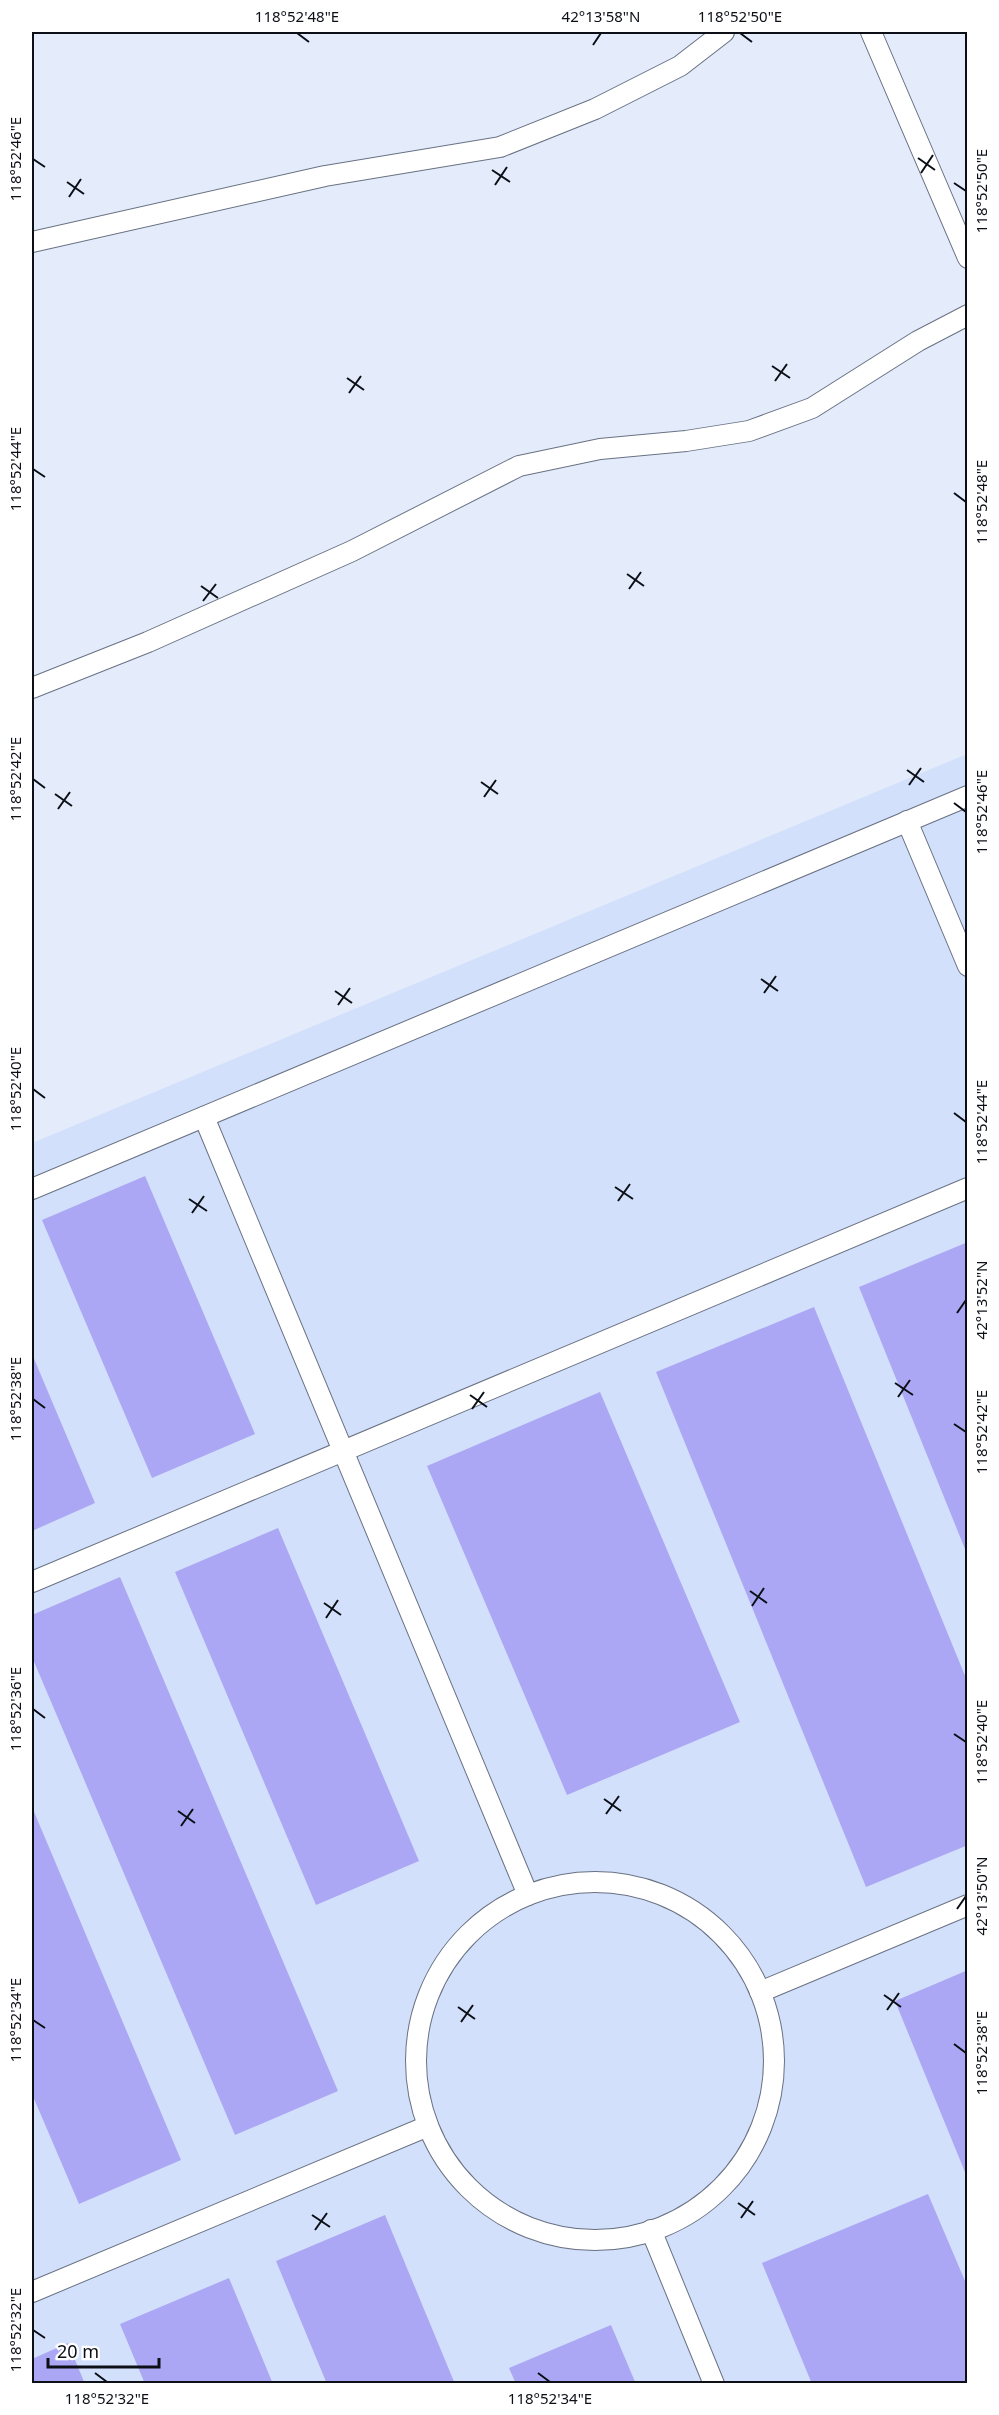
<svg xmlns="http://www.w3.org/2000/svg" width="999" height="2415" font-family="'Noto Sans',sans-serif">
<rect width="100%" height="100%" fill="#e4ecfb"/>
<!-- built -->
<path fill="#d3e0fb" d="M967,754V2383L32,2384V1143Z"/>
<!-- building -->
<g fill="#aba7f4">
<path d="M145,1176L255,1434L152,1478L42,1220Z"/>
<path d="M968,1242V1553L967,1554L859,1287Z"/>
<path d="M814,1307L968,1683V1845L866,1887L656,1372Z"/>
<path d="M32,1354L95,1503L32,1531Z"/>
<path d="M600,1392L740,1722L567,1795L427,1466Z"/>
<path d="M278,1528L419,1861L316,1905L175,1572Z"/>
<path d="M120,1577L338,2091L235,2135L32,1657V1615Z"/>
<path d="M32,1807L181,2160L79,2204L32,2094Z"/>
<path d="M968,1970V2177H967L895,2001Z"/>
<path d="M928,2194L968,2288V2384H812L762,2263Z"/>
<path d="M385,2215L455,2384H327L276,2261Z"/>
<path d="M229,2278L273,2384H145L120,2324Z"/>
<path d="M611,2325L636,2384H516L509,2368Z"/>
<path d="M68,2343L85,2384H32V2359Z"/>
</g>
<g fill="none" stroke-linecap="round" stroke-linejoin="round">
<defs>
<g id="service">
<path d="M871,32L968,258"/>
<path d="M32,242L325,176L500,147L595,109L680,66L724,32"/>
<path d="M32,688L148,642L352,551L519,466L600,449L686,441L749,431L812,408L918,341L968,315"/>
<path d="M907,821L968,966"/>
<path d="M204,1117L528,1895"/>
<path d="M32,1189L968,796"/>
<path d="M32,1582L968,1188"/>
<circle cx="595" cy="2061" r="179"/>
<path d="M760,1992L968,1905"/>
<path d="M651,2230L714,2384"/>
<path d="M32,2292L428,2126"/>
</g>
</defs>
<!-- service casing -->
<use href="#service" stroke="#697283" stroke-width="22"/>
<!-- service -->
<use href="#service" stroke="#fff" stroke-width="20"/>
</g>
<!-- ticks -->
<path fill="none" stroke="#0c0f16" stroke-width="2" d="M297,33L309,42M740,33L752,42M593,45L601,33M918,158L935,170M33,159L45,167M492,170L510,182M921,173L933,155M67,182L84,194M954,183L966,191M495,185L507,167M69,197L81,179M772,366L790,378M347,378L364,390M775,381L787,364M349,393L361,376M33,469L45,477M954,493L966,502M627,574L644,586M201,586L218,598M629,589L641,572M203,601L216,584M907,770L924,782M33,779L45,788M481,782L498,794M909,785L921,768M55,794L72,806M484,797L496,780M954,803L966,812M58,809L70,792M761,979L778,991M335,991L352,1003M764,993L776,976M338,1005L350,988M33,1089L45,1098M954,1113L966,1122M615,1187L633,1199M189,1199L207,1211M618,1201L630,1184M192,1213L204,1196M957,1313L966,1300M895,1383L913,1395M470,1395L487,1407M898,1397L910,1380M33,1399L45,1408M472,1409L484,1392M954,1424L966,1432M750,1591L767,1603M324,1603L341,1615M752,1606L764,1588M326,1618L338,1600M33,1709L45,1718M954,1734L966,1742M604,1799L621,1811M178,1811L195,1823M606,1814L619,1796M181,1826L193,1809M957,1909L966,1896M884,1995L901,2007M458,2007L475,2019M887,2010L899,1993M33,2020L45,2028M461,2022L473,2005M954,2044L966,2053M738,2203L755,2215M312,2215L330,2227M741,2218L753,2201M315,2230L327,2213M33,2330L45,2338M95,2373L107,2382M538,2373L550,2382"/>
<!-- border -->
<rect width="999" height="2415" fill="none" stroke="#ffffff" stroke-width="66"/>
<!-- scale -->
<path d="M48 2358v9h111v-9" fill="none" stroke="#0c0f16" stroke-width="3"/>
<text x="57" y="2358" font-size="18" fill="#0c0f16" stroke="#ffffff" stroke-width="4.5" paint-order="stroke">20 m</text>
<rect x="33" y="33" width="933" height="2349" fill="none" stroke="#0c0f16" stroke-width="2"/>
<g font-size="15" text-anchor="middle" fill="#0c0f16">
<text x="297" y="22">118°52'48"E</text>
<text x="601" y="22">42°13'58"N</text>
<text x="740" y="22">118°52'50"E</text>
<text transform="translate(16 159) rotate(-90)" y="5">118°52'46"E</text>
<text transform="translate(982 191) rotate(-90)" y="5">118°52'50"E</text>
<text transform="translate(16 469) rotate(-90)" y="5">118°52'44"E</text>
<text transform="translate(982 502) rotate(-90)" y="5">118°52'48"E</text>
<text transform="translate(16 779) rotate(-90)" y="5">118°52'42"E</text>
<text transform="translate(982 812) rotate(-90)" y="5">118°52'46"E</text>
<text transform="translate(16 1089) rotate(-90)" y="5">118°52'40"E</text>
<text transform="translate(982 1122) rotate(-90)" y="5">118°52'44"E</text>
<text transform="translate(982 1300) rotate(-90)" y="5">42°13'52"N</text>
<text transform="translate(16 1399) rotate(-90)" y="5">118°52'38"E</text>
<text transform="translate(982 1432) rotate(-90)" y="5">118°52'42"E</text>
<text transform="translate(16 1709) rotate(-90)" y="5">118°52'36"E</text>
<text transform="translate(982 1742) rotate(-90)" y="5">118°52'40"E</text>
<text transform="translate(982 1896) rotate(-90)" y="5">42°13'50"N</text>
<text transform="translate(16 2020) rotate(-90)" y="5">118°52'34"E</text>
<text transform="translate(982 2053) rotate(-90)" y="5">118°52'38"E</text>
<text transform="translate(16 2330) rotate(-90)" y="5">118°52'32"E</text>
<text x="107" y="2404">118°52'32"E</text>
<text x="550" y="2404">118°52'34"E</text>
</g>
</svg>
